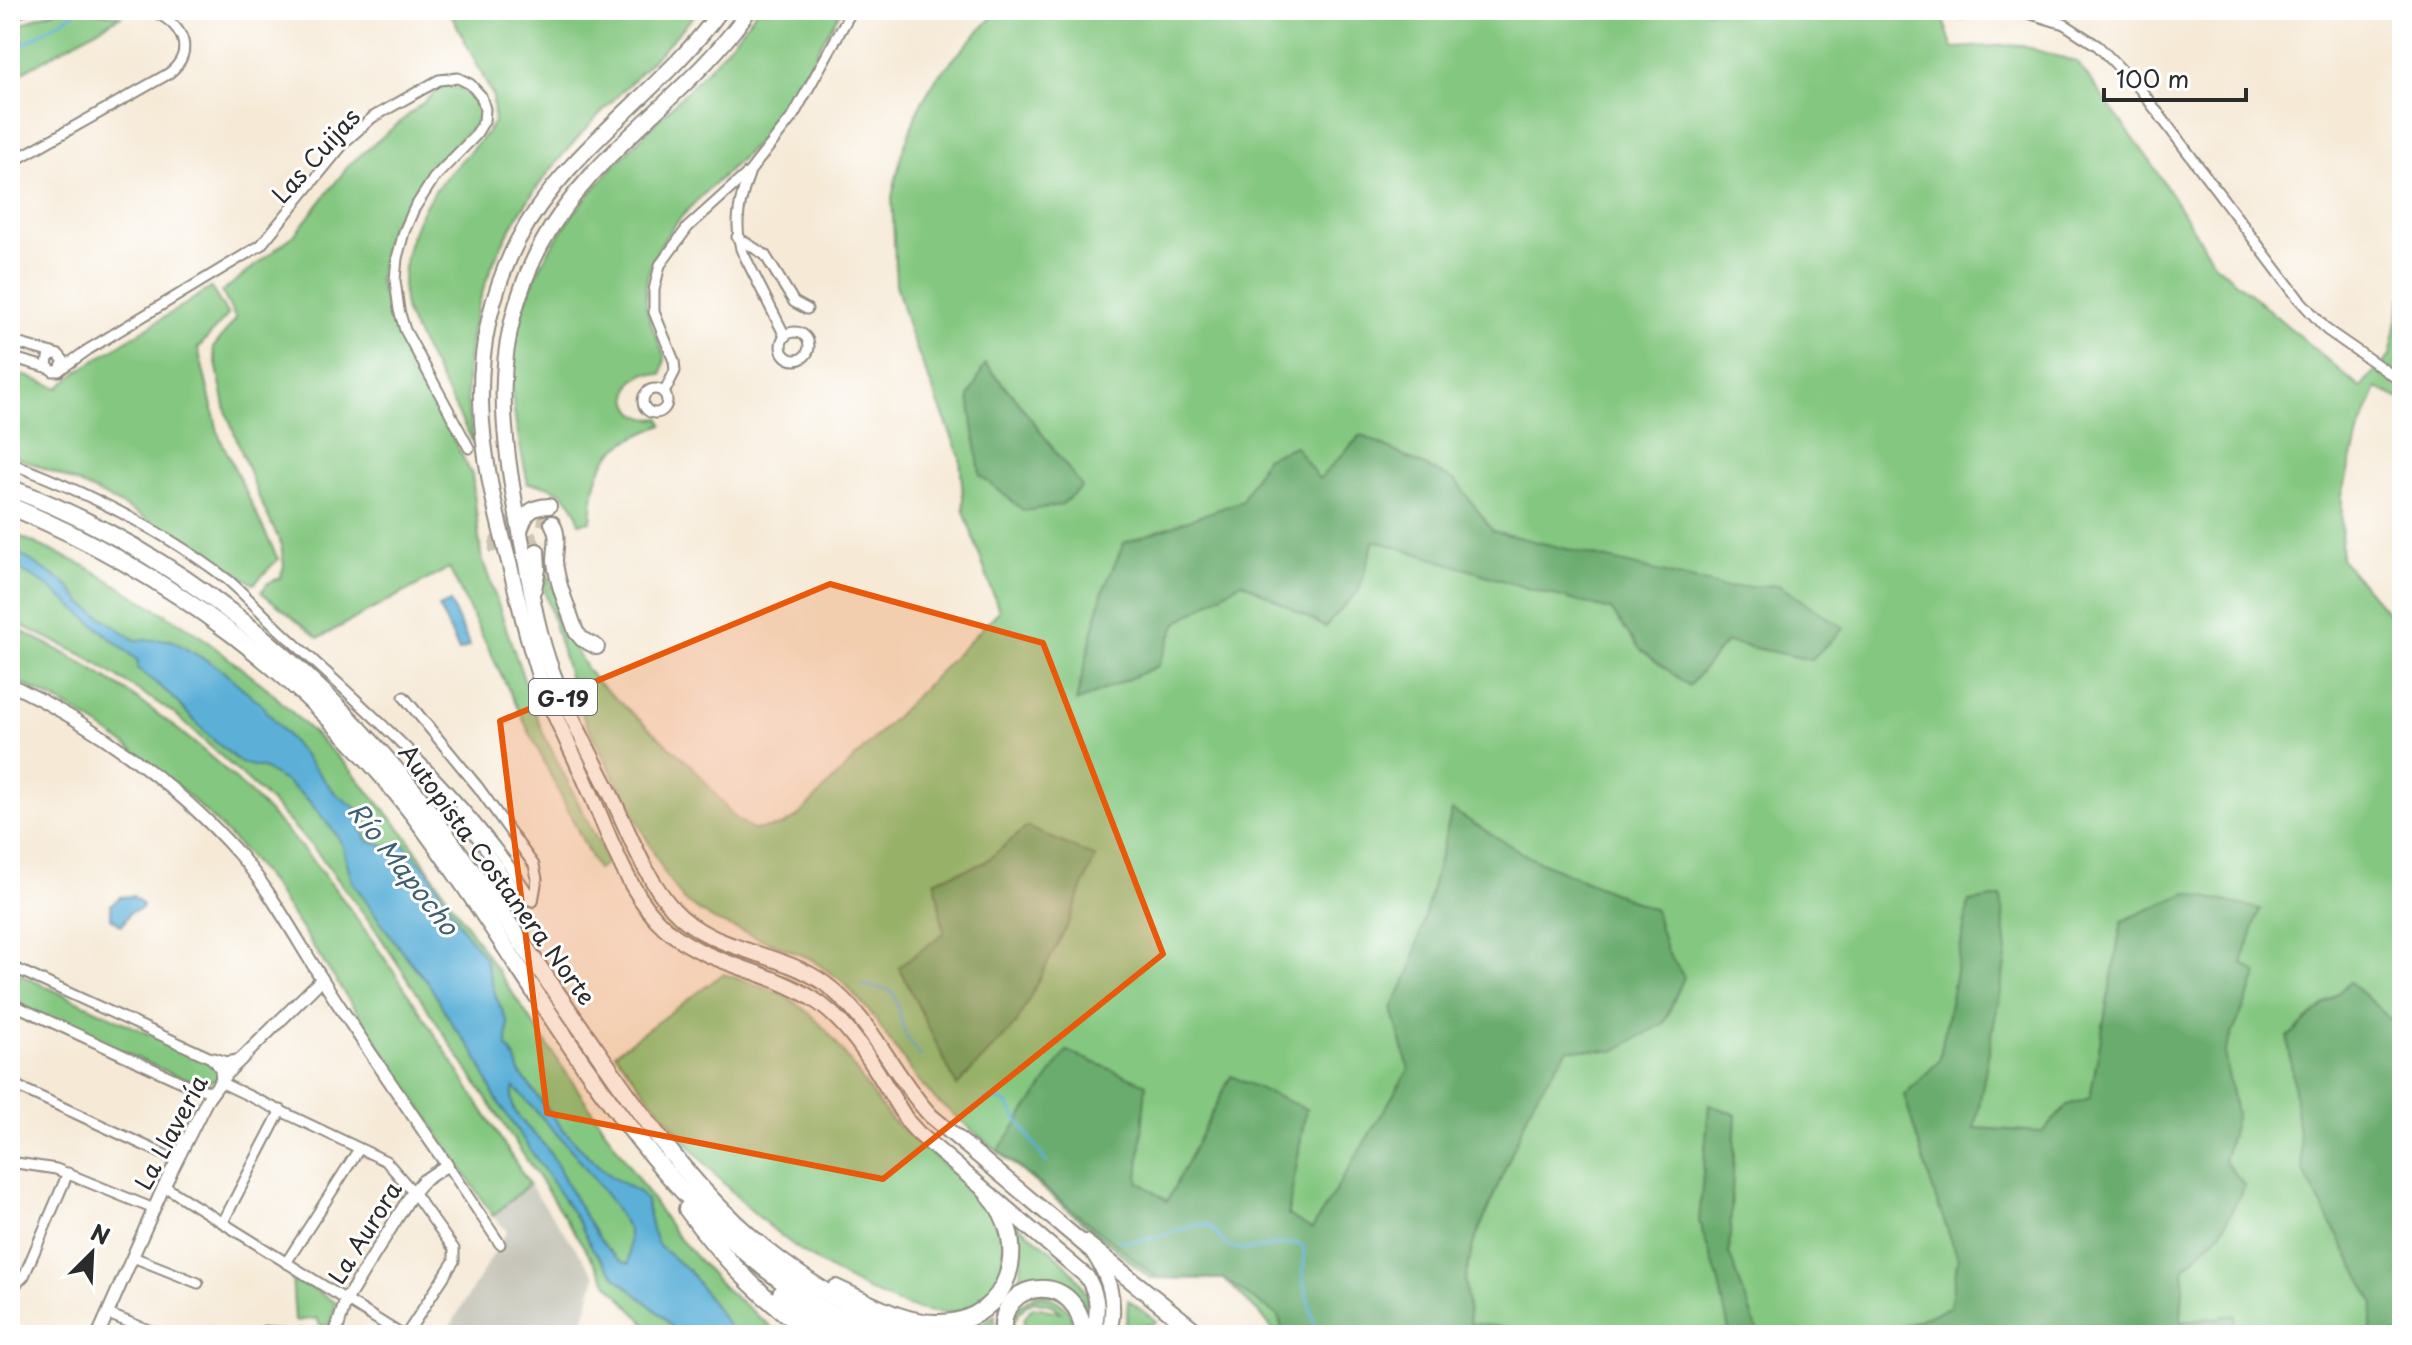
<svg xmlns="http://www.w3.org/2000/svg" width="2412" height="1345" font-family="'Playpen Sans',sans-serif">
<rect width="100%" height="100%" fill="#fff"/>
<filter id="ink" filterUnits="userSpaceOnUse"><feTurbulence type="fractalNoise" baseFrequency=".0125" numOctaves="2"/><feDisplacementMap in="SourceGraphic" scale="16" xChannelSelector="R" yChannelSelector="G"/><feConvolveMatrix kernelMatrix="1 2 1 2 8 2 1 2 1" color-interpolation-filters="sRGB"/></filter>
<filter id="wash" filterUnits="userSpaceOnUse"><feTurbulence type="fractalNoise" baseFrequency=".006" numOctaves="4" result="noise"/><feDisplacementMap in="SourceGraphic" scale="32" xChannelSelector="R" yChannelSelector="G"/><feGaussianBlur stdDeviation="1.8" result="paint"/><feColorMatrix in="noise" values="0 0 0 0 0 0 0 0 0 0 0 0 0 0 0 0 0 1.4 0 .05"/><feComposite in="paint" operator="in"/></filter>
<g filter="url(#wash)">
<rect width="100%" height="100%" fill="#f6ead7"/>
<!-- industrial -->
<path fill="#c6c5b8" d="M529,1184L596,1276L579,1335H445L507,1231L493,1216Z"/>
<!-- green -->
<g fill="#84c780" stroke="#587956" stroke-width="2">
<path d="M58,10H84L121,16L10,79V30L40,16Z"/>
<path d="M449,10H699C608,114 494,193 471,340C467,364 466,388 468,413C469,423 474,432 473,442L407,316C395,271 412,218 441,183C458,162 479,145 494,122L493,96Z"/>
<path d="M757,10H842C814,50 796,98 764,135C725,181 640,233 646,300C647,321 659,339 665,358L662,375L646,373L633,381C620,403 636,423 660,418L663,425C606,447 595,460 591,521L579,523C576,497 553,483 528,484C521,448 511,412 512,376C513,218 675,125 757,10Z"/>
<path d="M990,10H1948L1942,17L1953,48L2019,45L2077,62L2153,165L2214,263L2360,388L2390,356L2402,296V400L2377,388L2359,431L2342,495L2341,559L2391,617L2402,621V1335H1276L1264,1318L1224,1279L1150,1278L936,1100L917,1079L869,1011L842,981L809,958L714,920L684,901L665,874L585,721L573,690L543,584L548,575C561,612 570,651 596,681L694,768L733,816L753,830L781,826L796,818L999,611L964,511L960,457L910,333L896,284L892,197L902,153L919,107L937,77L992,17Z"/>
<path d="M443,86C465,87 474,94 480,115L472,128L430,166L388,231L379,281L388,312L472,475L481,555L533,706L544,735L608,862L597,870L449,568L319,638L261,592L268,583L280,578L284,566L281,544L258,495L226,411L213,348L236,319L222,292L295,234L350,164Z"/>
<path d="M211,288L228,315L198,348L219,436L278,559L254,584C175,535 98,486 10,455V370L58,388L80,370Z"/>
<path d="M10,532L85,566L195,632L267,688L349,768L405,834L676,1235L724,1288L781,1335H656L609,1285L373,926L316,851L270,801L175,714L83,655L10,620Z"/>
<path d="M10,626C140,684 264,791 347,905C413,995 470,1091 529,1184L493,1216L270,882C214,814 147,754 71,709C52,697 30,688 10,678Z"/>
<path d="M10,970L216,1065L220,1073L215,1080L204,1083L174,1075L10,1001Z"/>
<path d="M723,974C744,981 767,986 786,997C835,1024 856,1079 892,1120C917,1148 991,1191 1001,1223C1004,1231 1006,1265 1004,1271C1002,1276 997,1282 995,1287C959,1345 863,1290 821,1264C735,1210 676,1131 615,1053Z"/>
<path d="M1016,1223C1048,1250 1096,1276 1088,1324L1077,1298L1015,1291C1025,1264 1023,1251 1016,1223Z"/>
<path d="M292,1275L336,1303L330,1325L320,1326L317,1318L295,1321Z"/>
<path d="M1034,1296C1057,1296 1079,1309 1070,1335H1025C1021,1324 1025,1313 1034,1307L1060,1312L1053,1305L1033,1301C1020,1308 1012,1319 1012,1335H1009C1013,1315 1015,1305 1034,1296Z"/>
<path d="M1128,1300L1155,1320L1156,1323L1134,1327L1122,1335L1127,1317Z"/>
<path d="M995,1315L994,1335H971L970,1332Z"/>
</g>
<!-- forest -->
<g fill="#6bac6e" stroke="#4b6c4c" stroke-width="2">
<path d="M985,364L1016,399L1082,487L1061,505L1024,511L980,475L969,397Z"/>
<path d="M1361,435L1456,481L1493,531L1727,588L1778,585L1844,628L1811,660L1726,642L1689,686L1640,649L1611,610L1530,589L1374,540L1359,590L1325,627L1242,582L1177,623L1158,666L1076,702L1102,593L1124,543L1242,501L1265,458L1295,446L1319,479Z"/>
<path d="M1452,810L1531,858L1655,910L1666,949L1684,977L1664,1023L1614,1051L1568,1049L1534,1099L1473,1245L1465,1281L1470,1323L1519,1329L1516,1335H1284L1278,1316L1224,1279L1158,1278L998,1151L1067,1051L1146,1084L1138,1181L1167,1201L1231,1076L1306,1109L1288,1215L1312,1229L1409,1069L1392,1009L1411,969Z"/>
<path d="M1027,827L1095,857L1068,924L1016,1024L957,1086L899,967L944,933L935,880L984,863Z"/>
<path d="M2187,893L2260,909L2242,963L2258,974L2224,1053L2236,1114L2224,1161L2245,1185L2221,1232L2184,1268L2181,1322L2235,1315L2233,1335H1830L1904,1326L1950,1307L1958,1258L1935,1197L1904,1095L1939,1061L1969,902L2001,897L2007,953L1975,1128L2043,1132L2067,1105L2090,1098L2122,921Z"/>
<path d="M2350,982L2402,1030V1335H2370L2374,1303L2303,1171L2288,1037Z"/>
<path d="M1709,1104L1736,1115L1729,1253L1759,1335H1730L1718,1279L1699,1222Z"/>
</g>
<!-- water -->
<g fill="#5cb0d8" stroke="#446e82" stroke-width="2" fill-rule="evenodd">
<path d="M10,547L69,586L82,603L135,640H171L218,667L259,702L336,794L358,809L361,828L368,841L386,846L403,843L428,871L464,931L485,958L496,997L508,1023L507,1046L516,1060L520,1073L562,1128L590,1158L610,1176L640,1193L646,1201L652,1230L659,1246L690,1272L735,1335H679L660,1314L617,1278L592,1248L580,1224L495,1097L473,1050L454,1027L429,984L397,945L352,881L342,844L336,834L309,801L289,784L263,768L241,763L210,737L168,693L137,668L138,661L49,587L10,564ZM514,1087L574,1153L612,1203L629,1231V1264C600,1258 566,1179 551,1154C541,1138 524,1128 515,1111C511,1103 511,1095 514,1087Z"/>
<path d="M450,602L470,646L459,651L439,607Z"/>
<path d="M133,896L143,905L141,909L130,912L122,926L111,918V905L120,897Z"/>
</g>
<g fill="none" stroke-linecap="round" stroke-linejoin="round">
<!-- stream -->
<g stroke="#5cb0d8" stroke-width="3">
<path d="M10,53L77,11"/>
<path d="M862,985L889,990L894,994L905,1034L920,1056"/>
<path d="M984,1100H1000L1007,1104L1046,1162"/>
<path d="M1119,1240C1153,1246 1176,1226 1206,1224C1217,1229 1218,1241 1229,1246C1252,1256 1278,1240 1300,1244L1304,1249L1303,1280L1317,1335"/>
</g>
</g>
</g>
<g filter="url(#ink)">
<g fill="none" stroke-linecap="round" stroke-linejoin="round">
<!-- primary-tunnel -->
<g stroke="#cdc4b5" stroke-width="14" stroke-dasharray="14 7" stroke-linecap="butt">
<path d="M511,524L527,532L537,551"/>
<path d="M496,552C493,524 529,507 552,523"/>
</g>
<defs>
<g id="minor">
<path d="M1960,15L2007,11L2028,13L2064,24L2098,46L2140,89L2298,298L2327,330L2402,382"/>
<path d="M10,17L24,10"/>
<path d="M10,163L168,74C199,50 180,22 150,10"/>
<path d="M749,174C740,199 734,223 741,249L785,336"/>
<path d="M737,237L765,255L794,302L807,309"/>
<circle cx="795" cy="346" r="14"/>
<path d="M10,341L59,355L64,361L59,371H53L47,366L48,358L52,355"/>
<path d="M10,357L49,368"/>
<path d="M61,369L89,349L261,245L346,141L373,117L439,80L458,78L470,84L481,96L485,109L484,121L475,136L434,178L414,209L404,232L397,258L395,280L399,310L405,330L469,448"/>
<circle cx="655" cy="401" r="12"/>
<path d="M664,393L675,371L674,361L654,312V290L660,265L688,227L750,171L779,134L793,116L852,10"/>
<path d="M10,463C86,492 163,530 228,580C248,597 265,617 285,635C374,716 468,798 533,901"/>
<path d="M404,697L478,787L534,865L537,879L533,901"/>
<path d="M459,813L521,898L533,901"/>
<path d="M10,966L213,1059L220,1069L221,1080"/>
<path d="M10,1003L188,1085L212,1092"/>
<path d="M220,1082L386,1161L413,1192L454,1249V1261L406,1335"/>
<path d="M10,1083L176,1160"/>
<path d="M10,1162L56,1169L154,1209"/>
<path d="M447,1165L500,1244"/>
<path d="M164,1186L402,1335"/>
<path d="M223,1222L281,1110"/>
<path d="M133,1257L198,1283"/>
<path d="M286,1263L359,1149"/>
<path d="M10,1290L24,1276L68,1173"/>
<path d="M108,1314L161,1335"/>
<path d="M257,1335L264,1331L335,1335"/>
</g>
<g id="tertiary">
<path d="M10,684C94,725 176,783 238,853C271,891 295,937 322,979C362,1042 405,1104 447,1165L423,1181L413,1192L346,1300L335,1335"/>
<path d="M213,1059L227,1063L240,1060"/>
<path d="M98,1335L164,1186L207,1100L226,1074L322,979"/>
</g>
<g id="primary">
<path d="M721,10C661,93 567,148 518,240C461,351 479,452 510,566C519,604 528,642 540,679C553,715 572,750 587,785C607,829 623,882 656,919C698,965 762,966 813,999C857,1027 880,1079 908,1122L918,1133L1087,1277C1099,1297 1099,1313 1092,1335"/>
<path d="M749,10C690,97 591,151 541,245C487,347 502,430 521,538C530,583 536,628 552,671C568,714 591,754 611,795C629,832 645,878 673,909C713,953 777,950 824,983C871,1017 892,1074 931,1116L1092,1251C1110,1277 1118,1304 1108,1335"/>
<path d="M552,523C560,536 555,547 555,561C557,585 569,610 576,632L582,639L597,647"/>
<path d="M520,531C526,513 530,507 549,506"/>
<path d="M534,589L538,569L537,551"/>
</g>
<g id="motorway">
<path d="M10,488C172,549 307,661 416,794C478,876 535,963 594,1047C637,1109 679,1170 734,1222C783,1269 844,1306 905,1335"/>
<path d="M10,506C169,572 309,678 413,814C553,998 652,1232 872,1335"/>
<path d="M687,1209C723,1259 764,1301 815,1335"/>
<path d="M1085,1243L1200,1335"/>
<path d="M836,1288C869,1303 905,1325 941,1323C1011,1321 1032,1242 989,1195"/>
<path d="M781,1294L806,1312L847,1335"/>
<path d="M1003,1335C997,1275 1082,1272 1083,1335"/>
<path d="M1135,1335L1153,1333L1162,1335"/>
</g>
</defs>
<!-- minor casing -->
<use href="#minor" stroke="#908a81" stroke-width="13"/>
<!-- tertiary casing -->
<use href="#tertiary" stroke="#908a81" stroke-width="15"/>
<!-- primary casing -->
<use href="#primary" stroke="#908a81" stroke-width="18"/>
<!-- motorway casing -->
<use href="#motorway" stroke="#908a81" stroke-width="20"/>
<!-- minor -->
<use href="#minor" stroke="#fff" stroke-width="9"/>
<!-- tertiary -->
<use href="#tertiary" stroke="#fff" stroke-width="11"/>
<!-- primary -->
<use href="#primary" stroke="#fff" stroke-width="14"/>
<!-- motorway -->
<use href="#motorway" stroke="#fff" stroke-width="16"/>
</g>
</g>
<!-- marked area -->
<path fill="#e8590c" fill-opacity="0.2" stroke="#e8590c" stroke-width="6" stroke-linejoin="round" d="M830,584L1043,643L1163,954L883,1179L547,1113L500,721Z"/>
<g text-anchor="middle" dominant-baseline="central" stroke-width="6" stroke-linejoin="round" paint-order="stroke">
<!-- shield labels -->
<rect fill="#fff" stroke="#6b6b6b" stroke-width="2" x="529" y="679" width="68" height="36" rx="6"/>
<g font-size="22" font-weight="bold" fill="#2b2b2b">
<text x="563" y="697">G-19</text>
</g>
<!-- street labels -->
<g font-size="24" fill="#2b2b2b" stroke="#fff">
<text transform="translate(315 155) rotate(-48)">Las Cuijas</text>
<text transform="translate(498 874) rotate(54)">Autopista Costanera Norte</text>
<text transform="translate(170 1132) rotate(-62)">La Llavería</text>
<text transform="translate(364 1232) rotate(-58)">La Aurora</text>
</g>
<!-- water labels -->
<g font-size="26" font-style="italic" fill="#3f6070" stroke="#fff">
<text transform="translate(404 868) rotate(52)">Río Mapocho</text>
</g>
</g>
<!-- margin -->
<rect width="2412" height="1345" fill="none" stroke="#fff" stroke-width="40"/>
<!-- north arrow -->
<g transform="translate(92 1253) rotate(24)" stroke="#ffffff" stroke-width="6" paint-order="stroke">
<path d="M0-6L14 30L0 20L-14 30Z" fill="#2b2b2b"/>
<text y="-12" font-size="22" font-weight="bold" text-anchor="middle" fill="#2b2b2b">N</text>
</g>
<!-- scale -->
<path d="M2104 88v12h142v-12" fill="none" stroke="#2b2b2b" stroke-width="4"/>
<text x="2116" y="88" font-size="24" fill="#2b2b2b" stroke="#ffffff" stroke-width="6" paint-order="stroke">100 m</text>
</svg>
